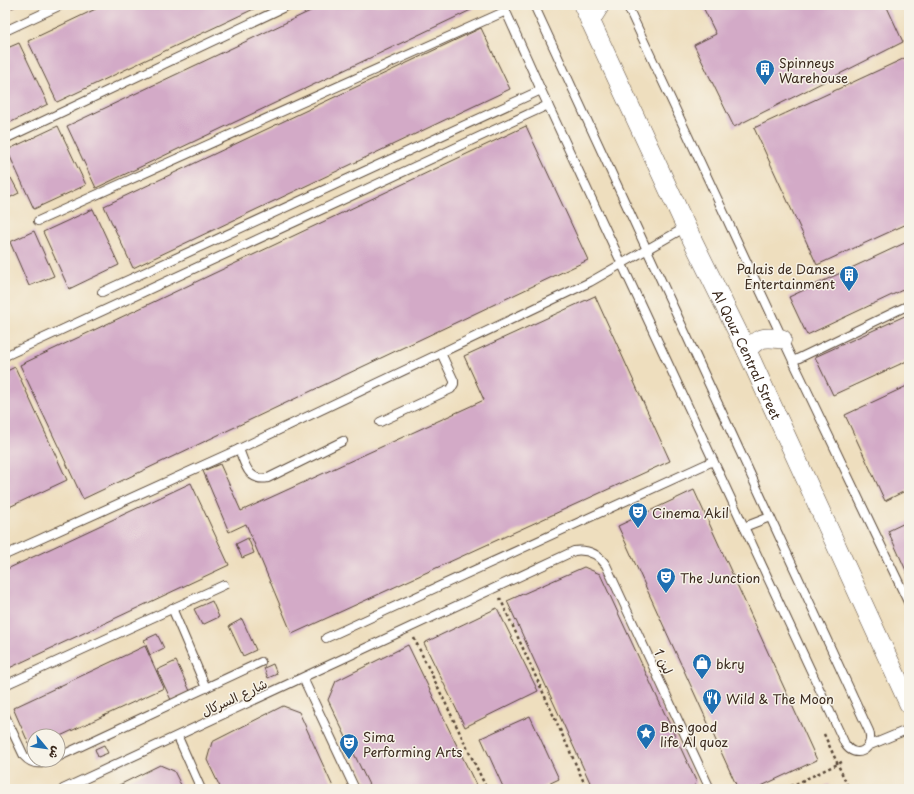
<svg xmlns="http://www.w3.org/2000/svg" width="914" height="794" font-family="'Playpen Sans','Playpen Sans Arabic',sans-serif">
<rect width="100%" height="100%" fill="#f7f3e8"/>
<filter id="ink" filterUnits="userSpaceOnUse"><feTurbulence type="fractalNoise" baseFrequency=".025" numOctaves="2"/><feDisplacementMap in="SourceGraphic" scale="8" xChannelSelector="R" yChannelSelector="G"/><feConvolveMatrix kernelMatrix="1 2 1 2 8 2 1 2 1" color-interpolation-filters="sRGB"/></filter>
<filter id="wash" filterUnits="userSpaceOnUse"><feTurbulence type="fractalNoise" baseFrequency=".012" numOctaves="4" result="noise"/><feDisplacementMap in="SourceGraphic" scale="16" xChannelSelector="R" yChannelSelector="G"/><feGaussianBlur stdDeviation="0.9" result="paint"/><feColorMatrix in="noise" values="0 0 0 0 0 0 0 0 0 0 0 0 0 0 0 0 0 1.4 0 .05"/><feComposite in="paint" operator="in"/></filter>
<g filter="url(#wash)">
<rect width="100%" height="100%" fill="#eedebe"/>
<g id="blocks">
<!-- building -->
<g fill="#d3aac7">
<path d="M10,5H19L12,8Z"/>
<path d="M104,5H262L57,102L28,41Z"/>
<path d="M323,5H471L473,9L96,188L67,126Z"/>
<path d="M702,5H886L903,42L734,127L694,45L716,34Z"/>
<path d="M481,28L510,89L133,268L104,206Z"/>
<path d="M19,43L48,104L5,125V49Z"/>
<path d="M905,58L909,65V223L817,265L754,128Z"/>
<path d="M58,126L86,185L34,209L7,150Z"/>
<path d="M526,126L588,260L83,499L20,365Z"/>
<path d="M11,178L19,193L5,200V181Z"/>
<path d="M93,209L119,265L69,289L43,232Z"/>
<path d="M34,231L54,276L29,286L10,242Z"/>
<path d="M909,241V287L807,335L789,297Z"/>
<path d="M595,296L670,461L292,634L246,524L229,532L203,471L220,464L241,511L484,400L464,356Z"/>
<path d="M909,314V360L833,395L815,357Z"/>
<path d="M15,367L67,480L5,509V372Z"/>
<path d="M909,385V489L885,501L845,415Z"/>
<path d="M191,483L229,565L5,670V570Z"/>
<path d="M694,490L817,760L755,789H738L618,526Z"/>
<path d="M909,521V577L888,531Z"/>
<path d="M248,538L254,553L242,558L236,544Z"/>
<path d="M584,567L600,574L696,781L694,789H593L507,601Z"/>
<path d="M212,601L219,617L202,625L194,609Z"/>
<path d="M497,608L538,691L465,727L424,643Z"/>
<path d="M242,619L256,650L243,656L229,626Z"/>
<path d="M157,634L164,648L150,655L144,640Z"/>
<path d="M408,645L478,789H371L328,700L336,681Z"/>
<path d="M145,646L164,688L58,737L34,736V748L31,749L13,708Z"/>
<path d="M176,661L190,691L171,700L157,670Z"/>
<path d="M273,664L277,674L268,678L264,668Z"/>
<path d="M283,706L299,712L334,789H221L207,760L212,742Z"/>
<path d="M530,716L559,779L538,789H504L481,738Z"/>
<path d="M104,745L108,753L98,757L95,749Z"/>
<path d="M160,765L174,771L183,789H111Z"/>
<path d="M829,784L831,789H819Z"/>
</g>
</g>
</g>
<g filter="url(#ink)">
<use href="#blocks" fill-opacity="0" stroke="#564536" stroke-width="1"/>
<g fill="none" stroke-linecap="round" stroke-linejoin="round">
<defs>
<g id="service">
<path d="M503,5L541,90L845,744C855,760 875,750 869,731L534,5"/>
<path d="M627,5L793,361L909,604"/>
<path d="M5,31L61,5"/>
<path d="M5,139L289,5"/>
<path d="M38,221L506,11"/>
<path d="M102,292L541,90"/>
<path d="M5,356L548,105"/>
<path d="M793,361L909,305"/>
<path d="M380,422L451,389L454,384V381L441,353"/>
<path d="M239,449C245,464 248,482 268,478L343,441"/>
<path d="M744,527L770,517"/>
<path d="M5,555L239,449L590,282L686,227"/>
<path d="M172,608L206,688"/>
<path d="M326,638L713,461"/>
<path d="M303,678L355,789"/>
<path d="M5,685L224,585"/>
<path d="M5,716L24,756C32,765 41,765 51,760"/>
<path d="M178,737L201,789"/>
<path d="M868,746L909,729"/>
<path d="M58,757L261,662"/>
<path d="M63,789L574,551C588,549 598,554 606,565L710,789"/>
</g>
<g id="tertiary">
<path id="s1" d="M583,5L686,227L747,351L909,704"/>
<path d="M590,21L600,5"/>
<path d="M747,351C758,336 766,337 782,339"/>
</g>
</defs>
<!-- service casing -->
<use href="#service" stroke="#564536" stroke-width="10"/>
<!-- tertiary casing -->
<use href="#tertiary" stroke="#564536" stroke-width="20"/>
<!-- path -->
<g stroke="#564536" stroke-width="2.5" stroke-dasharray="3 3" stroke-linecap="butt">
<path d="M500,598L587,789"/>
<path d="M414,638L487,789"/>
<path d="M824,734L849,789"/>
<path d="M785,789L844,761"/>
</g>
<!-- service -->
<use href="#service" stroke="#fff" stroke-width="8"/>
<!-- tertiary -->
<use href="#tertiary" stroke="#fff" stroke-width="19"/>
</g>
</g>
<!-- icons -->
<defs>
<symbol id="building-pin" viewBox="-11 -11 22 30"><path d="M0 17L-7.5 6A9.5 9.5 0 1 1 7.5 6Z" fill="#1f6fb2" stroke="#f7f3e8"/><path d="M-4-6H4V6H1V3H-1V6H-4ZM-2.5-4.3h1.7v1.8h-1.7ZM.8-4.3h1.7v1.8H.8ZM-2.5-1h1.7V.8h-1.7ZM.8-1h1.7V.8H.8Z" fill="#fff"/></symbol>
<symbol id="theatre-pin" viewBox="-11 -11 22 30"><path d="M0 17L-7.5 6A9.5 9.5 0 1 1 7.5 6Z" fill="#1f6fb2" stroke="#f7f3e8"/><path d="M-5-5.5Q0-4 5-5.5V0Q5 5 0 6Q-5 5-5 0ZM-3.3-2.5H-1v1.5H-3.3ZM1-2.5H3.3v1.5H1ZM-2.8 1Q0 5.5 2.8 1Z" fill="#fff"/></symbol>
<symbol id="shop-pin" viewBox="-11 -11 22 30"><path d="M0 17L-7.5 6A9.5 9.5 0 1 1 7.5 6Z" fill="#1f6fb2" stroke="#f7f3e8"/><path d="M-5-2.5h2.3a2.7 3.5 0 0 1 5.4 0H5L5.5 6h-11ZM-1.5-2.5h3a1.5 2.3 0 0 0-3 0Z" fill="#fff"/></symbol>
<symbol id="restaurant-pin" viewBox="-11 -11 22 30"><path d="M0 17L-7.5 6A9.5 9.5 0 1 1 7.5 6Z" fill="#1f6fb2" stroke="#f7f3e8"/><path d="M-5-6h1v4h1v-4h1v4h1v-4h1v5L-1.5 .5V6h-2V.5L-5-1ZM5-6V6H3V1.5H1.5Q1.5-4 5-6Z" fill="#fff"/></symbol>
<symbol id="sight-pin" viewBox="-11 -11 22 30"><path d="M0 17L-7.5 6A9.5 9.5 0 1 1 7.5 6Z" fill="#1f6fb2" stroke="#f7f3e8"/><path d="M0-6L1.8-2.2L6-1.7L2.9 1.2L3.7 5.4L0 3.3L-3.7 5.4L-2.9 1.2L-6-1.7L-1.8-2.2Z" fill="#fff"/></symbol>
</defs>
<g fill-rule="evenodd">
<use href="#building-pin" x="754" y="58" width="22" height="30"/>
<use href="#building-pin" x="838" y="264" width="22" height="30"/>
<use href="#theatre-pin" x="627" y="501" width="22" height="30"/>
<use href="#theatre-pin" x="655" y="566" width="22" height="30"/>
<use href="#shop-pin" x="691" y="652" width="22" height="30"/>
<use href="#restaurant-pin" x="701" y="687" width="22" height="30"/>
<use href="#sight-pin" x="635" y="722" width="22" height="30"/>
<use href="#theatre-pin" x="338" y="732" width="22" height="30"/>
</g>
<g text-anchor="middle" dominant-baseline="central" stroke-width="3" stroke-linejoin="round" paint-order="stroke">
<!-- poi labels -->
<g font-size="13" fill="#3b2a1e" stroke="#f7f3e8" text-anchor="start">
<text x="779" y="62">Spinneys<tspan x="779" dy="15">Warehouse</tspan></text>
<text x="835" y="268" text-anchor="end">Palais de Danse<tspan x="835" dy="15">Entertainment</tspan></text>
<text x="652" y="512">Cinema Akil</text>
<text x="680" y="577">The Junction</text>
<text x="716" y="663">bkry</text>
<text x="726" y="698">Wild &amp; The Moon</text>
<text x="660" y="726">Bns good<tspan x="660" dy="15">life Al quoz</tspan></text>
<text x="363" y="736">Sima<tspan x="363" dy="15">Performing Arts</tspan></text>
</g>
<!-- street labels -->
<g font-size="13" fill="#3b2a1e" stroke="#f7f3e8">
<text stroke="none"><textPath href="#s1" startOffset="386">Al Qouz Central Street</textPath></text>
<text transform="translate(664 661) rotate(65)">لين 1</text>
<text transform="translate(234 697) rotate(-25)">شارع السركال</text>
</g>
</g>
<!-- margin -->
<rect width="914" height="794" fill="none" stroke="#f7f3e8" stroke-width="20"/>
<!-- north arrow -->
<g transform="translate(46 748) rotate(119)"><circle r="19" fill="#f7f3e8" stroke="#aca397"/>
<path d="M0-3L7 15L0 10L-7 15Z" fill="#1f6fb2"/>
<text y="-6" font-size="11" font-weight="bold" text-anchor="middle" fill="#3b2a1e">ش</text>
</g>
</svg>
